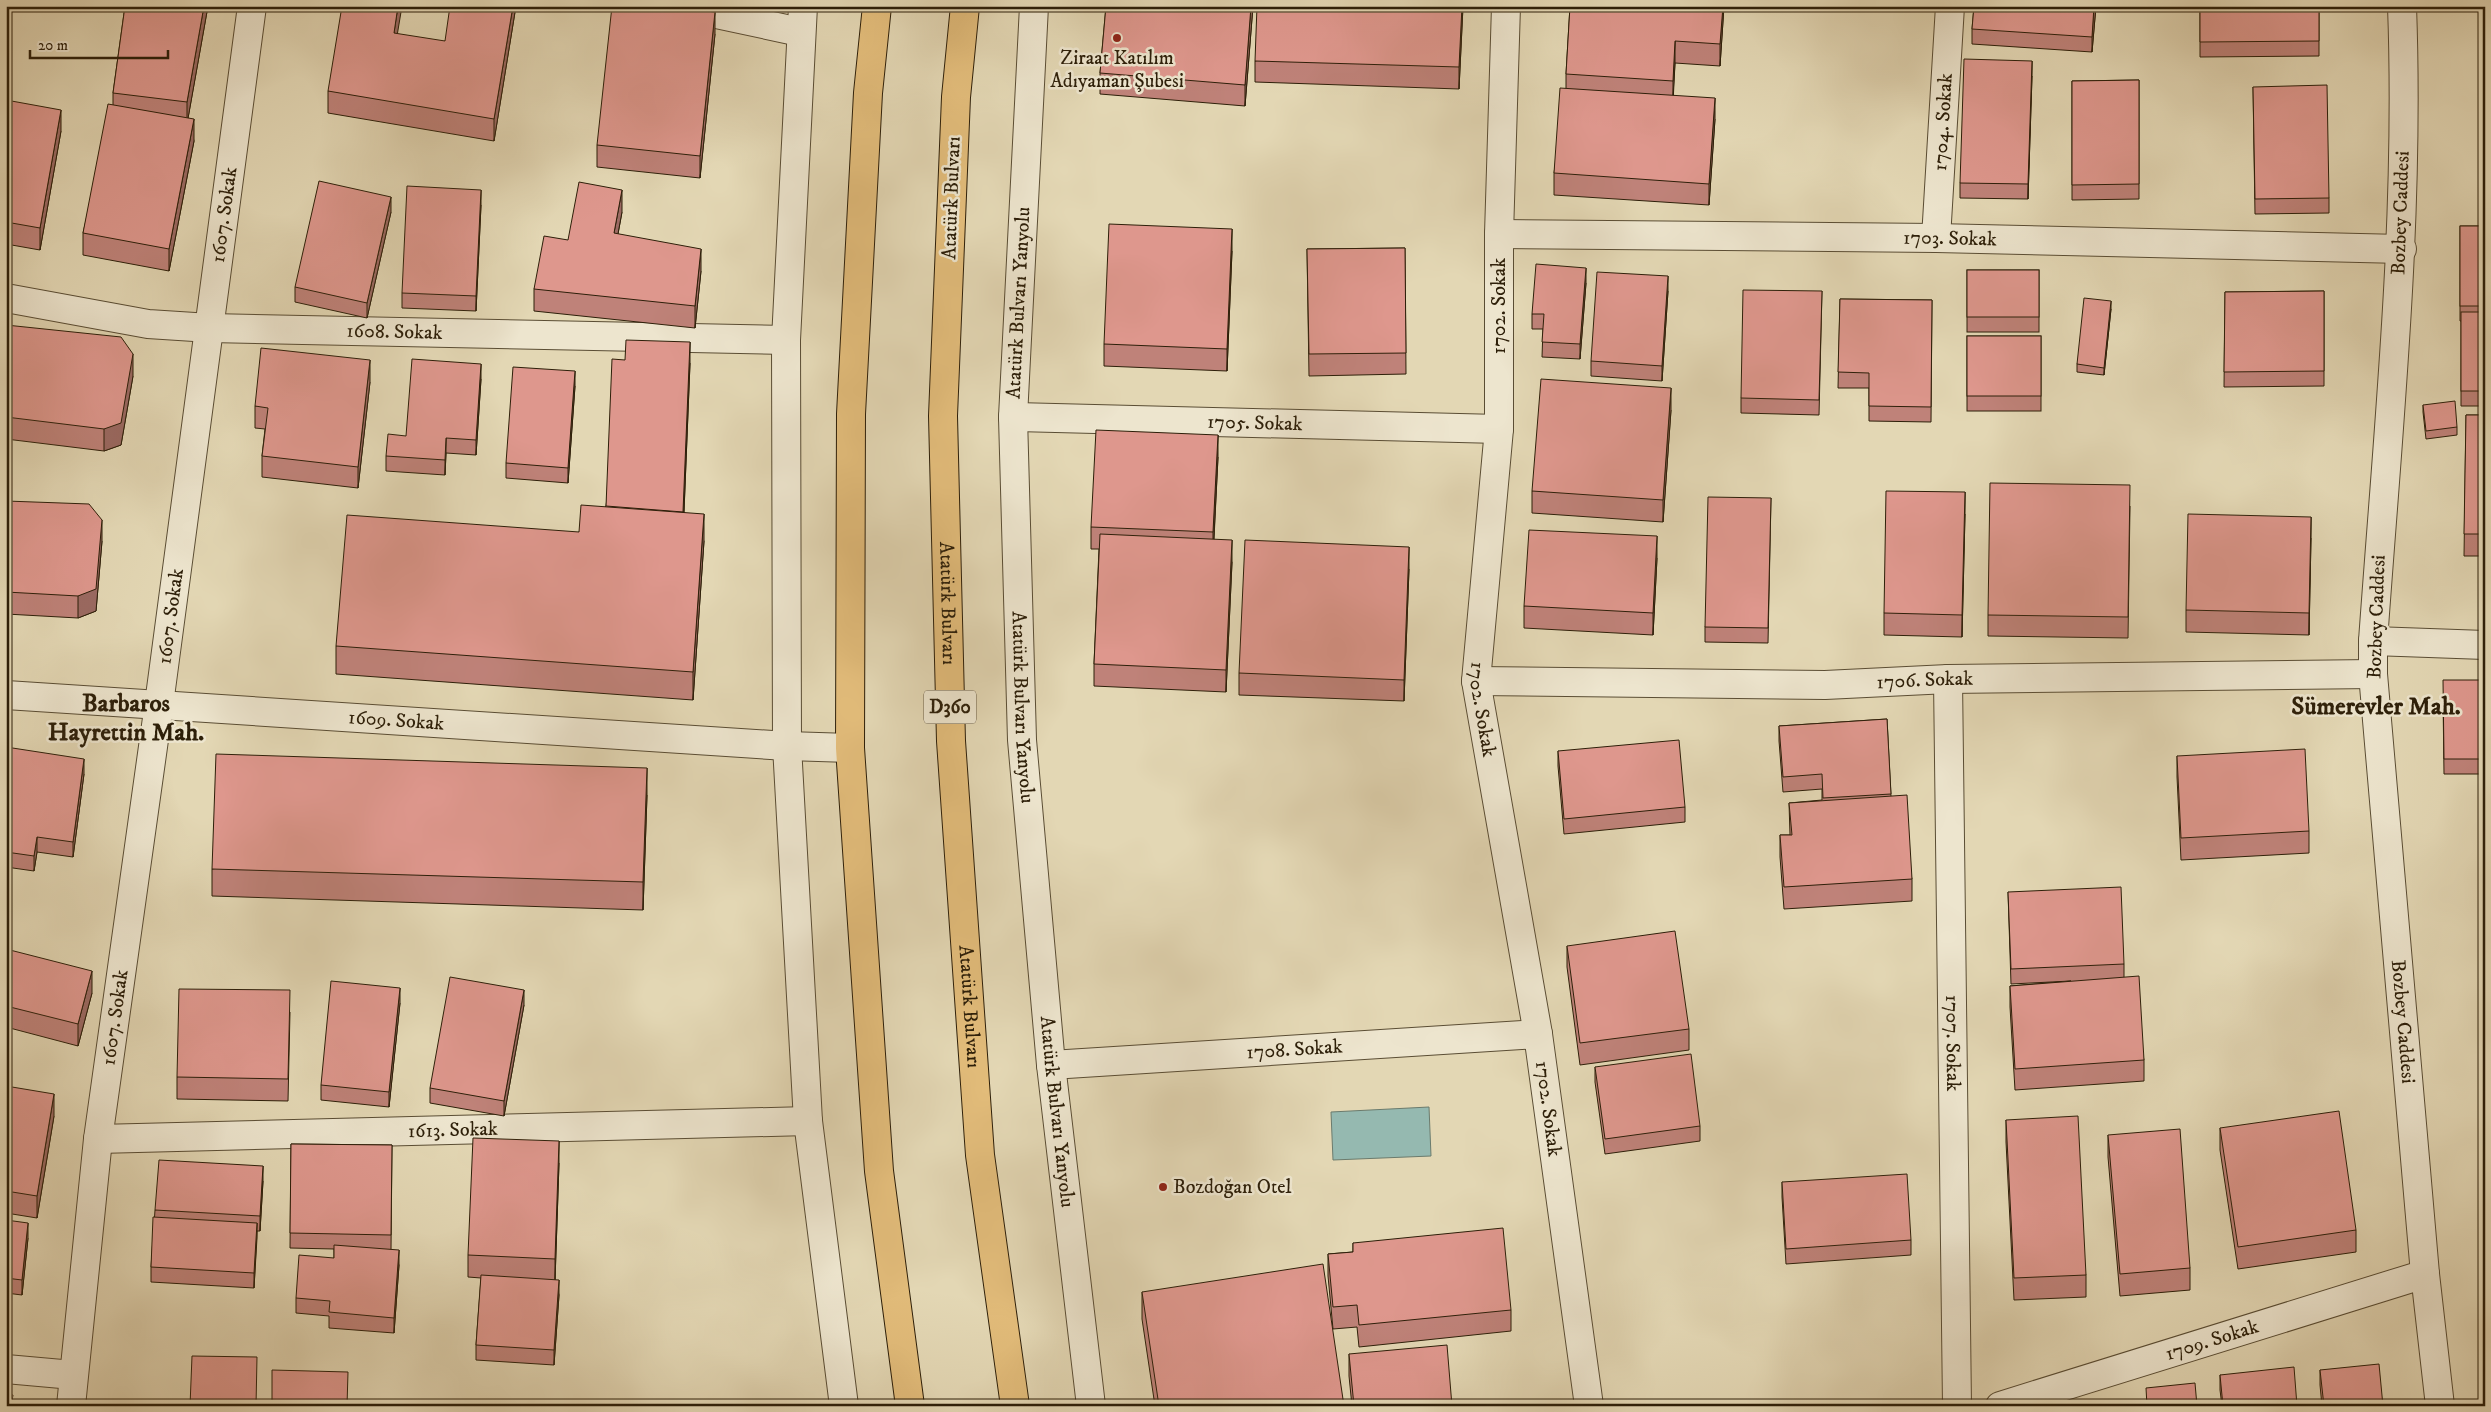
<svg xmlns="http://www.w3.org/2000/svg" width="2491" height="1412" font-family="'IM FELL DW Pica',serif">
<rect width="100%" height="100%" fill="#e3d7b4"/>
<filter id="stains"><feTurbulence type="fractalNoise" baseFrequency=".004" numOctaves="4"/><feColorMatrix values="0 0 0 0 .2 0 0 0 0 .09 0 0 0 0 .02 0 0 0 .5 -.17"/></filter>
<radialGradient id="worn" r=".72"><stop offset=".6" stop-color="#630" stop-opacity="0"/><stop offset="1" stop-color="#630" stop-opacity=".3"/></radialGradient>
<!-- water -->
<path fill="#95b9b0" stroke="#6b7b6d" d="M1429,1107L1431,1156L1333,1160L1331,1112Z"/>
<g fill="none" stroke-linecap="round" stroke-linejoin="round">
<defs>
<g id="minor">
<path d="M679,6L800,32"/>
<path id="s1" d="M1506,6L1499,234V429L1476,681L1538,1034L1589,1406"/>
<path id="s2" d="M1499,234L1936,238L2402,249"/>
<path id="s3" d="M1936,238L1950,6"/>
<path id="s4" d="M6,298L148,324L210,328L786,340"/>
<path id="s5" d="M1013,417L1499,429"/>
<path d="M2373,641L2485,645"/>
<path id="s6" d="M1948,679L1957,1406"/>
<path id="s7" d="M1476,681L1825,685L1948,679L2373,674"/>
<path id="s8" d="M6,695L787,746L850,748"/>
<path id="s9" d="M1051,1065L1538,1034"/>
<path id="s10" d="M98,1139L808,1121"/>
<path d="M6,1369L73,1375"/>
<path id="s11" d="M71,1406L98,1139L159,704L252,6"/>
<path id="s12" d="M2000,1406L2425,1274"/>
</g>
<g id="tertiary">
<path d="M803,6L786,340L787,746L808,1121L844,1406"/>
<path id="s13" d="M1034,6L1013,417L1022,740L1051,1065L1091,1406"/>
<path id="s14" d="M2402,6C2410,218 2388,430 2373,641V674L2425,1274L2440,1406"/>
</g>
<g id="trunk">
<path d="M877,6L868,93L851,414L850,748L879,1171L910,1406"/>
<path id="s15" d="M965,6L956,97L943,416L951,741L980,1155L1015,1406"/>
</g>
</defs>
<!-- minor casing -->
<use href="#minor" stroke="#5a4d34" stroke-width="30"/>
<!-- tertiary casing -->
<use href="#tertiary" stroke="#5a4d34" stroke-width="30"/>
<!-- trunk casing -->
<use href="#trunk" stroke="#2d1f09" stroke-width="30"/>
<!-- minor -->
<use href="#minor" stroke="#ede5ce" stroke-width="28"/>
<!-- tertiary -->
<use href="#tertiary" stroke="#ede5ce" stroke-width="28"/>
<!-- trunk -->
<use href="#trunk" stroke="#e2bc7a" stroke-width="28"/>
</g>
<!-- wall -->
<g fill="#bf8279" stroke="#2d1f09">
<path d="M125,6H208L188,118L194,141L169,271L83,255V233L113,105V93Z"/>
<path d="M515,6V12L494,141L328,113V91L445,41Z"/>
<path d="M1106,6H1253L1245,106L1100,94V73Z"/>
<path d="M1463,6L1459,89L1255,82V61Z"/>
<path d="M1570,6H1724L1720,66L1675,63L1673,95L1715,119L1709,205L1554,195V173L1566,88V74Z"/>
<path d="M1974,6H2096L2092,52L1972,44V29Z"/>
<path d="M2200,6H2319V56L2200,57Z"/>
<path d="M715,34L700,178L597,167V145Z"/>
<path d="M2032,76L2028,199L1960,198V183Z"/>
<path d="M2139,80V199L2072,200V81Z"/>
<path d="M2253,87L2329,198V213L2255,214Z"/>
<path d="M6,100L61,131L40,250L6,244Z"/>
<path d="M481,205L476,311L402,308V293Z"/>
<path d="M391,212L367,318L295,302V287Z"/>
<path d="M622,212L618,234L701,271L695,328L534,311V289L568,240Z"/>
<path d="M2460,226H2485V406H2461V321H2460Z"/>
<path d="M1405,248L1406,374L1309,376L1307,249Z"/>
<path d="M1232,251L1227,371L1104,366V344Z"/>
<rect x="1967" y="270" width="72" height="62"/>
<path d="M1586,283L1580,359L1542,357L1543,329H1532V314Z"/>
<path d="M1668,291L1662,381L1591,376V361Z"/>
<path d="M1822,291L1819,415L1741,413V398Z"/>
<path d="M2324,291V386L2224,387L2225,292Z"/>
<path d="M1840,299L1932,300L1931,422L1869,421V388H1838Z"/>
<path d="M2111,309L2104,375L2077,372V364Z"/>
<path d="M6,325L133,376L121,445L104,451L6,439Z"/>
<rect x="1967" y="336" width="74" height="75"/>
<path d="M625,360L690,363L684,512L704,541L693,700L336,674V646L579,532L606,506Z"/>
<path d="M481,379L476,455L446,453L445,475L386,471V456L406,436Z"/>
<path d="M370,382L358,488L262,477V456L265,429L255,428V406Z"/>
<path d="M575,386L568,483L506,478V463Z"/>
<path d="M2423,405L2457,427V435L2426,439L2423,412Z"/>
<path d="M1671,410L1663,522L1532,513V491Z"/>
<path d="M2466,415H2485V556H2464Z"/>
<path d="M1218,457L1214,539L1232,562L1226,692L1094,686V664L1099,549H1091V527Z"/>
<path d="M1771,498L1768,643L1705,642V627Z"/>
<path d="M6,501L102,541L96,611L78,618L6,614Z"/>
<path d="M2130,506L2128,638L1988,636V615Z"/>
<path d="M1965,514L1962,637L1884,635V613Z"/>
<path d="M2311,538L2309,635L2186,632V610Z"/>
<path d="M1657,558L1653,635L1524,628V606Z"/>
<path d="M1409,569L1404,701L1239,695V673Z"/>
<path d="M2485,680V774H2444L2443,695Z"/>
<path d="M1887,719L1891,796L1912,879V901L1784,909L1780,857V835H1790L1789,803L1822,800V789L1783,792L1779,741V726Z"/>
<path d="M6,747L84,774L73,857L37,852L34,871L6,867Z"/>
<path d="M1558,751L1685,807V822L1564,834L1558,766Z"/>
<path d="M2177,756L2309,831V853L2181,860L2177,777Z"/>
<path d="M647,795L643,910L212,896V869Z"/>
<path d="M2008,892L2124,964V977L2144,1060V1081L2015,1090L2010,1007V986L2071,981L2011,984Z"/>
<path d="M1567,946L1689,1029V1050L1580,1065L1567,967Z"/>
<path d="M6,949L92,993L78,1046L6,1027Z"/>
<path d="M400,1003L389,1107L321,1100V1085Z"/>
<path d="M524,1005L504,1116L430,1103V1088Z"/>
<path d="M290,1012L288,1101L177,1099V1077Z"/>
<path d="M1595,1067L1700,1126V1141L1605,1154L1595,1082Z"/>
<path d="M6,1086L54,1116L37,1218L6,1213Z"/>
<path d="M2006,1120L2086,1275V1297L2014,1300L2006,1142Z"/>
<path d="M2220,1128L2356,1230V1252L2238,1269L2220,1150Z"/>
<path d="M2108,1135L2190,1268V1290L2120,1296L2108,1157Z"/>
<path d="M291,1144L392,1145L391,1250L399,1265L394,1333L329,1328V1316L296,1313V1298L334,1258V1249L290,1248Z"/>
<path d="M559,1163L555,1280L559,1295L554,1365L476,1360V1345L481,1278L468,1277V1255Z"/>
<path d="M263,1181L260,1231H257L254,1288L151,1282V1267L155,1210Z"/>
<path d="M1782,1182L1911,1240V1255L1786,1264L1782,1197Z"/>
<path d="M6,1220L28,1238L22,1295L6,1293Z"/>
<path d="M1353,1243L1511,1310V1331L1359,1347L1357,1327L1333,1329L1328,1276V1254L1353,1252Z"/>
<path d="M1142,1292L1344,1406H1155L1142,1319Z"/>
<path d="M1349,1354L1452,1406H1352L1349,1376Z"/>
<path d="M2320,1370L2383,1406H2322L2320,1385Z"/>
<path d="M2220,1375L2297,1406H2222L2220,1390Z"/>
</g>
<!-- shaded-wall -->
<g fill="#9b6a63" stroke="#2d1f09">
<path d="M204,6H208L187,124V102Z"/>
<path d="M398,6H402L394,54V33Z"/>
<path d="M513,6H515V12L494,141V119Z"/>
<path d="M1251,6H1253L1245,106V85Z"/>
<path d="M1462,6H1463L1459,89V67Z"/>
<path d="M1723,6H1724L1720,66V44Z"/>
<path d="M2094,6H2096L2092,52V37Z"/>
<path d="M715,12V34L700,178V156Z"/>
<path d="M1675,41V63L1673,103V81Z"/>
<path d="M2032,61V76L2028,199V184Z"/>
<path d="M1715,98V119L1709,205V184Z"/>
<path d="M61,110V131L40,250V228Z"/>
<path d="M194,119V141L169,271V249Z"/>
<path d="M481,190V205L476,311V296Z"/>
<path d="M622,190V212L614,255V233Z"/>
<path d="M391,197V212L367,318V303Z"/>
<path d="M1232,229V251L1227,371V349Z"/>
<path d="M701,249V271L695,328V306Z"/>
<path d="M1586,268V283L1580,359V344Z"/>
<path d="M1668,276V291L1662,381V366Z"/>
<path d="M2111,301V309L2104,375V368Z"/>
<path d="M690,342V363L683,535V513Z"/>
<path d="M133,354V376L121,445L104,451V429Z"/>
<path d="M370,360V382L358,488V467Z"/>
<path d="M481,364V379L476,455V440Z"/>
<path d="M575,371V386L568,483V468Z"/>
<path d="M1671,388V410L1663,522V500Z"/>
<path d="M1218,435V457L1213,554V532Z"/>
<path d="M446,438V453L445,475V460Z"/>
<path d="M1965,492V514L1962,637V615Z"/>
<path d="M704,514V541L693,700V672Z"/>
<path d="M2311,517V538L2309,635V613Z"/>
<path d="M102,520V541L96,611L78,618V596Z"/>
<path d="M1657,536V558L1653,635V613Z"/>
<path d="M1232,540V562L1226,692V670Z"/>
<path d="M1409,547V569L1404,701V680Z"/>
<path d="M84,759V774L73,857V842Z"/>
<path d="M647,768V795L643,910V882Z"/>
<path d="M37,837V852L34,871V856Z"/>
<path d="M92,971V993L78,1046V1024Z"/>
<path d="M400,988V1003L389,1107V1092Z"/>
<path d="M524,990V1005L504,1116V1101Z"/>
<path d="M54,1094V1116L37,1218V1196Z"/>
<path d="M559,1141V1163L555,1281V1259Z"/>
<path d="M263,1166V1181L260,1231V1216Z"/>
<path d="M28,1223V1238L22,1295V1280Z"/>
<path d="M257,1223V1238L254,1288V1273Z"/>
<path d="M399,1250V1265L394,1333V1318Z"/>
<path d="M559,1280V1295L554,1365V1350Z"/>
</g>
<!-- building -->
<g fill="#de978d" stroke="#2d1f09">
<path d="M125,6H204L187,102L113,93Z"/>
<path d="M342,6H398L394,33L445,41L450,6H513L494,119L328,91Z"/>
<path d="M612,6H656L715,12L700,156L597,145Z"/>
<path d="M1106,6H1251L1245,85L1100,73Z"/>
<path d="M1257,6H1462L1459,67L1255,61Z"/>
<path d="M1570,6H1723L1720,44L1675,41L1673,81L1566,74Z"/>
<path d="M1974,6H2094L2092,37L1972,29Z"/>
<path d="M2200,6H2319V41L2200,42Z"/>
<path d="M1964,59L2032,61L2028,184L1960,183Z"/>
<path d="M2139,80V184L2072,185V81Z"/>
<path d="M2327,85L2329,198L2255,199L2253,87Z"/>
<path d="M1560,88L1715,98L1709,184L1554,173Z"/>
<path d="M6,100L61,110L40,228L6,222Z"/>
<path d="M108,104L194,119L169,249L83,233Z"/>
<path d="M319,181L391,197L367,303L295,287Z"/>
<path d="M579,182L622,190L614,233L701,249L695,306L534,289L544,236L568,240Z"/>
<path d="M407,186L481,190L476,296L402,293Z"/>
<path d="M1109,224L1232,229L1227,349L1104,344Z"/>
<rect x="2460" y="226" width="25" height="80"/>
<path d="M1405,248L1406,353L1309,354L1307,249Z"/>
<path d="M1536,264L1586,268L1580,344L1542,342L1544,314H1532Z"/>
<rect x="1967" y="270" width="72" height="47"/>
<path d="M1597,272L1668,276L1662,366L1591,361Z"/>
<path d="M1743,290L1822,291L1819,400L1741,398Z"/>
<path d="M2324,291V371L2224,372L2225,292Z"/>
<path d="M2084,298L2111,301L2104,368L2077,364Z"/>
<path d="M1840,299L1932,300L1931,407L1869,406V373L1838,372Z"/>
<rect x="2461" y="312" width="24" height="79"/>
<path d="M6,325L121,337L133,354L121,423L104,429L6,417Z"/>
<rect x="1967" y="336" width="74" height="60"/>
<path d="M626,340L690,342L683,512L606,506L612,359L625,360Z"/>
<path d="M261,348L370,360L358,467L262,456L268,408L255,406Z"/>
<path d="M412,359L481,364L476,440L446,438L445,460L386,456L388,434L406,436Z"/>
<path d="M513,367L575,371L568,468L506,463Z"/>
<path d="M1541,379L1671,388L1663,500L1532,491Z"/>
<path d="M2455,401L2457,427L2426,431L2423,405Z"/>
<path d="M2466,415H2485V534H2464Z"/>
<path d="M1096,430L1218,435L1213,532L1091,527Z"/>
<path d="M1990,483L2130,485L2128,617L1988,615Z"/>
<path d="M1886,491L1965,492L1962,615L1884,613Z"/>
<path d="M1708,497L1771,498L1768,628L1705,627Z"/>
<path d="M6,501L89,504L102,520L96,589L78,596L6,592Z"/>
<path d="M581,505L704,514L693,672L336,646L347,515L579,532Z"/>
<path d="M2188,514L2311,517L2309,613L2186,610Z"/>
<path d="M1529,530L1657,536L1653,613L1524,606Z"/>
<path d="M1100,534L1232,540L1226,670L1094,664Z"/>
<path d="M1245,540L1409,547L1404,680L1239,673Z"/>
<path d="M2443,680H2485V759H2444Z"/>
<path d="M1887,719L1891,794L1823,798L1822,774L1783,777L1779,726Z"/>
<path d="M1679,740L1685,807L1564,819L1558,751Z"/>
<path d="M6,747L84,759L73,842L37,837L34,856L6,852Z"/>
<path d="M2305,749L2309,831L2181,838L2177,756Z"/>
<path d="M216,754L647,768L643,882L212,869Z"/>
<path d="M1907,795L1912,879L1784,887L1780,835H1792L1789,803Z"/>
<path d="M2121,887L2124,964L2011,969L2008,892Z"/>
<path d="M1675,931L1689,1029L1580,1043L1567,946Z"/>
<path d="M6,949L92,971L78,1024L6,1006Z"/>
<path d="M2139,976L2144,1060L2015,1069L2010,986Z"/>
<path d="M450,977L524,990L504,1101L430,1088Z"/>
<path d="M331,981L400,988L389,1092L321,1085Z"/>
<path d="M179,989L290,990L288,1079L177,1077Z"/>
<path d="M1691,1054L1700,1126L1605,1139L1595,1067Z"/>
<path d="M6,1086L54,1094L37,1196L6,1191Z"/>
<path d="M2339,1111L2356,1230L2238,1247L2220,1128Z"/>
<path d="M2078,1116L2086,1275L2014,1278L2006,1120Z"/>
<path d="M2180,1129L2190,1268L2120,1274L2108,1135Z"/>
<path d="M473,1138L559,1141L555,1259L468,1255Z"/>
<path d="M291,1144L392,1145L391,1235L290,1233Z"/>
<path d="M159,1160L263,1166L260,1216L155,1210Z"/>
<path d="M1907,1174L1911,1240L1786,1249L1782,1182Z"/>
<path d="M153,1217L257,1223L254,1273L151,1267Z"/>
<path d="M6,1220L28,1223L22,1280L6,1278Z"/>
<path d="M1503,1228L1511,1310L1359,1325L1357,1305L1333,1307L1328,1254L1353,1252V1243Z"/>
<path d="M334,1245L399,1250L394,1318L329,1312L330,1301L296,1298L299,1255L334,1258Z"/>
<path d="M1323,1264L1344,1406H1159L1142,1292Z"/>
<path d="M481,1275L559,1280L554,1350L476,1345Z"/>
<path d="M1447,1345L1452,1406H1354L1349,1354Z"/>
<path d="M192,1356L257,1357L256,1406H190Z"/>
<path d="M2379,1364L2383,1406H2324L2320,1370Z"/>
<path d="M2294,1367L2297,1406H2223L2220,1375Z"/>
<path d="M272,1370L348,1372L347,1406H272Z"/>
<path d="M2195,1383L2197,1406H2147L2146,1388Z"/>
<path d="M6,1394L13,1395L11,1406H6Z"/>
</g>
<!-- markers -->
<g fill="#8f2418" stroke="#ede5ce" stroke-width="2">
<circle cx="1117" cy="38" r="5"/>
<circle cx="1163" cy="1187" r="5"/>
</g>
<g text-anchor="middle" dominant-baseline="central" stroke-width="5" stroke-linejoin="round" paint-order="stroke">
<!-- shield labels -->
<rect fill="#ede5ce" stroke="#675a44" stroke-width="1" x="924" y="690.5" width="52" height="33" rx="4"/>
<g font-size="19" font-weight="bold" fill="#2d1f09">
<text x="950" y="707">D360</text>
</g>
<!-- poi labels -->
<g font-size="20" fill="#2d1f09" stroke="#ede5ce">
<text x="1117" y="58">Ziraat Katılım<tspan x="1117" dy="23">Adıyaman Şubesi</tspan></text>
<text x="1173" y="1187" text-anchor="start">Bozdoğan Otel</text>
</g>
<!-- street labels -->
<g font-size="20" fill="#2d1f09" stroke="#ede5ce">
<text stroke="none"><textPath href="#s3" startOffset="116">1704. Sokak</textPath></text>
<text transform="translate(952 198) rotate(-88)">Atatürk Bulvarı</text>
<text transform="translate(2401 213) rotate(-88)">Bozbey Caddesi</text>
<text stroke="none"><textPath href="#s11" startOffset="1201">1607. Sokak</textPath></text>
<text stroke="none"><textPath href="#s2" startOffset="451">1703. Sokak</textPath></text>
<text transform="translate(1019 303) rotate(-87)">Atatürk Bulvarı Yanyolu</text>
<text transform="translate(1499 306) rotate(-90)">1702. Sokak</text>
<text stroke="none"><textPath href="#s4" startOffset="391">1608. Sokak</textPath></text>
<text stroke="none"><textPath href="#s5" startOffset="242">1705. Sokak</textPath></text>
<text stroke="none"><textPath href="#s15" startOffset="598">Atatürk Bulvarı</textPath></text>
<text stroke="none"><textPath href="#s11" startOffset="796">1607. Sokak</textPath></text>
<text transform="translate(2377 617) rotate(-88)">Bozbey Caddesi</text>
<text stroke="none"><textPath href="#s7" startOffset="449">1706. Sokak</textPath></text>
<text stroke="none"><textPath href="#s13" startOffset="702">Atatürk Bulvarı Yanyolu</textPath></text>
<text stroke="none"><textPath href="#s1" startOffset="705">1702. Sokak</textPath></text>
<text stroke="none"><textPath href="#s8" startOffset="391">1609. Sokak</textPath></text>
<text stroke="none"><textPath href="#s15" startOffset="1002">Atatürk Bulvarı</textPath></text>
<text stroke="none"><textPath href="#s11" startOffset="391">1607. Sokak</textPath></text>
<text stroke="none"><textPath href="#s14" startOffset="1018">Bozbey Caddesi</textPath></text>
<text stroke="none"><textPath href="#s6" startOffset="364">1707. Sokak</textPath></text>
<text stroke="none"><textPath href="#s9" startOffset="244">1708. Sokak</textPath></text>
<text stroke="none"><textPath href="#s1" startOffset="1110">1702. Sokak</textPath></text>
<text stroke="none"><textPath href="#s13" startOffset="1108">Atatürk Bulvarı Yanyolu</textPath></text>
<text stroke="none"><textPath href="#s10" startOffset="355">1613. Sokak</textPath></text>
<text stroke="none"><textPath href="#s12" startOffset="222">1709. Sokak</textPath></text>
</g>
<!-- district labels -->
<g font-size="25" font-weight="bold" fill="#2d1f09" stroke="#ede5ce">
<text x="126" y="703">Barbaros<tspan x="126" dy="29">Hayrettin Mah.</tspan></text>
<text x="2376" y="706">Sümerevler Mah.</text>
</g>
</g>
<!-- margin -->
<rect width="2491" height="1412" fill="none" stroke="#e3d7b4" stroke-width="25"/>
<rect x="8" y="8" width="2476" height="1397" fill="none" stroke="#2d1f09" stroke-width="2.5"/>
<rect x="12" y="12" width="2466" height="1387" fill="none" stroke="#2d1f09"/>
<!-- scale -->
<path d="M30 50v8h138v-8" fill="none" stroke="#2d1f09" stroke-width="2.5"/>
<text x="38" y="50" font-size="15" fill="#2d1f09" stroke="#ede5ce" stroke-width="4" paint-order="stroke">20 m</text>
<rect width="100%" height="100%" filter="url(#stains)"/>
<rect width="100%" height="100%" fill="url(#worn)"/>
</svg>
